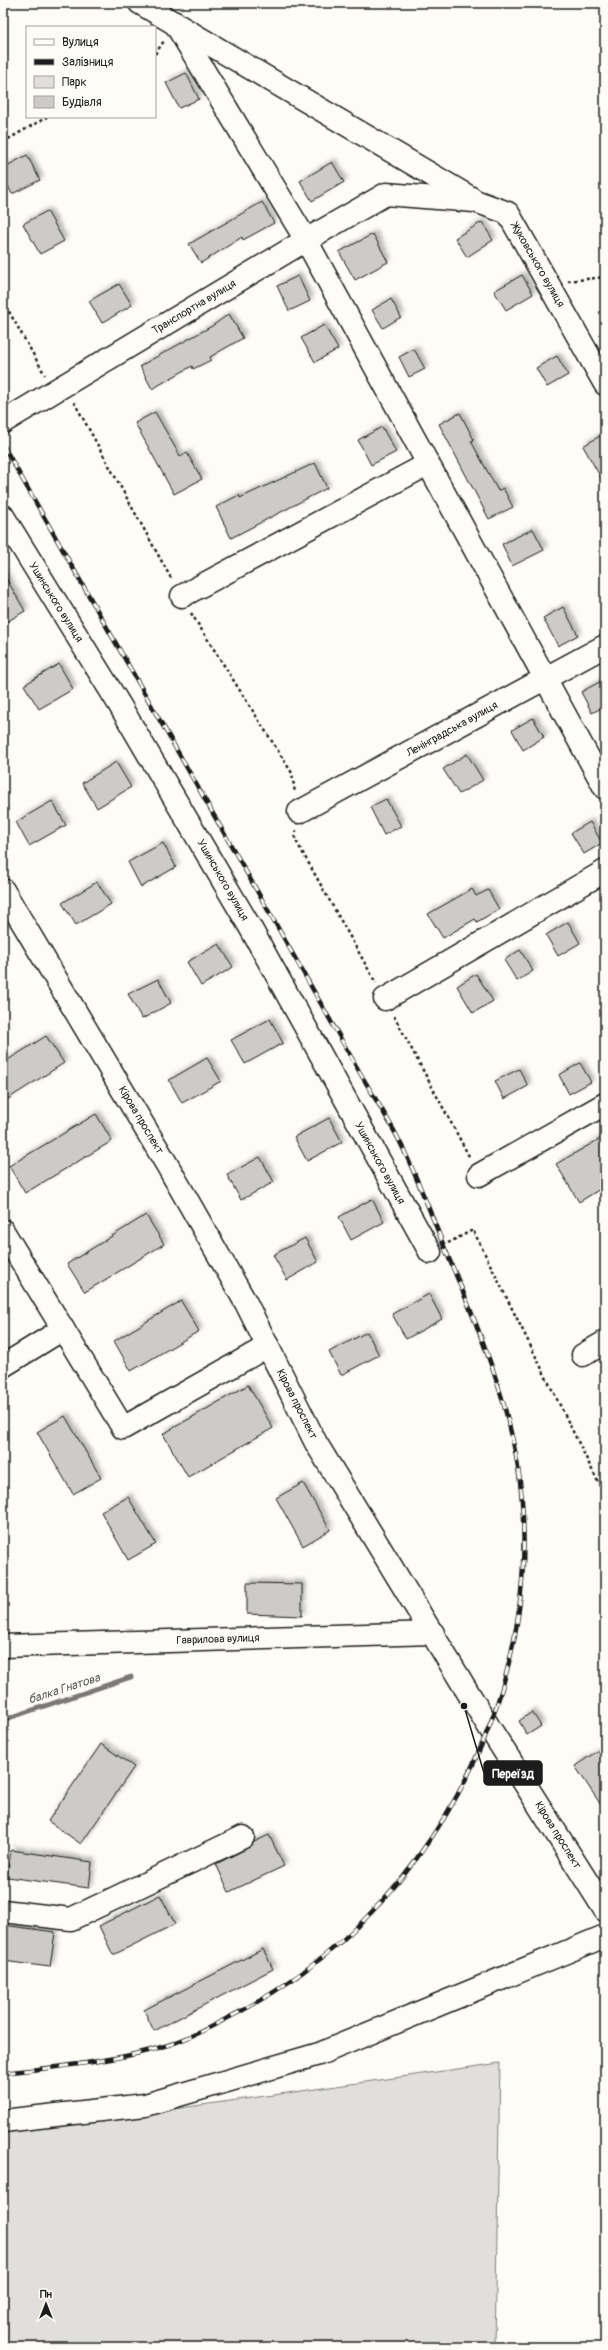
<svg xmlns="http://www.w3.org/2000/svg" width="608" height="2350" font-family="Pangolin,sans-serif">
<defs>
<filter id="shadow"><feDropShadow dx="3.5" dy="-3.5" stdDeviation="2" flood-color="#0004"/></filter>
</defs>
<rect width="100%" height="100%" fill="#fdfcf7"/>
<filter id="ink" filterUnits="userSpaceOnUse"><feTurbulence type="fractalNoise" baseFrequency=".025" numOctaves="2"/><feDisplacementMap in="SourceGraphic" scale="8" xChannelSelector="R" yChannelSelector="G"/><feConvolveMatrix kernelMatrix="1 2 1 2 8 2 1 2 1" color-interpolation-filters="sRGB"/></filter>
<g filter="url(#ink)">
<!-- green -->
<path fill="#e0dfdb" stroke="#7e7e7c" d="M500,2063L495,2347H3V2133Z"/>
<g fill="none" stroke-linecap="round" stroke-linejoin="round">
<!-- stream -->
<path stroke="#797876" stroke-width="5" d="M3,1720L131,1677"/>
</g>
<!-- building -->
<g fill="#cccbc8" stroke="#1c1c1c" filter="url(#shadow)">
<path d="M186,73L199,99L179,108L166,83Z"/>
<path d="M27,155L40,180L12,194L3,176V168Z"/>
<path d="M332,162L344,182L312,201L300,181Z"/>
<path d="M262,202L274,223L243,240L242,237L201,263L189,244Z"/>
<path d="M47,211L64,241L40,254L23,224Z"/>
<path d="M482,222L493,240L467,257L455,238Z"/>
<path d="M373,234L388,262L355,280L339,252Z"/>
<path d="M522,275L533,294L506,310L494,291Z"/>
<path d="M298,276L310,301L289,311L277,286Z"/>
<path d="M119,284L132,305L102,323L89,301Z"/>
<path d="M391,299L401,317L383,328L372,310Z"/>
<path d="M229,314L243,338L210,357L211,360L193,369L192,366L152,389L140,366L212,326Z"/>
<path d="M324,325L338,349L315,362L301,338Z"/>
<path d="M414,349L425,369L409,377L399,357Z"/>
<path d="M557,356L568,375L547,387L536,368Z"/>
<path d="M155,412L180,456L187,453L202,479L174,494L135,423Z"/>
<path d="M460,413L474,440L471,441L498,491L503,488L513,507L489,519L439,424Z"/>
<path d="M382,427L396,452L371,465L358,440Z"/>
<path d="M605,433V485L583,446Z"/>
<path d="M315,463L327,488L231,538L216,507L239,495L240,498Z"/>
<path d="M533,529L544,550L512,566L502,544Z"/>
<path d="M3,573L25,611L3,624Z"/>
<path d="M563,607L578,635L558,646L543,618Z"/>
<path d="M59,664L73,689L39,709L24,685Z"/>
<path d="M605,679V706L592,713L581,692Z"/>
<path d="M533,718L544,737L523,750L512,730Z"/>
<path d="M467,754L483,780L459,794L443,769Z"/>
<path d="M116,762L131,787L97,808L82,783Z"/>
<path d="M386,799L401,826L384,835L370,807Z"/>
<path d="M52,801L66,825L29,846L16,822Z"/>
<path d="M590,822L602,843L584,854L571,833Z"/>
<path d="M163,843L176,867L141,887L128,862Z"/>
<path d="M97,882L111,904L76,925L62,903Z"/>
<path d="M472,889L476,896L488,890L499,909L477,922L475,919L443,938L428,914Z"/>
<path d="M568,922L580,943L558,956L546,935Z"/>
<path d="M219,944L233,967L201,986L187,962Z"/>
<path d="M520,950L533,971L517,981L504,960Z"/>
<path d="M476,974L493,1001L473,1013L457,986Z"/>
<path d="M158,979L171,1003L142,1019L128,994Z"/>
<path d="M270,1019L283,1043L245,1064L231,1040Z"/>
<path d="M46,1036L64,1063L3,1102V1063Z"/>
<path d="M207,1058L221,1081L182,1103L169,1080Z"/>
<path d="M580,1063L591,1082L569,1094L559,1075Z"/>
<path d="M519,1069L528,1086L504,1099L495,1081Z"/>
<path d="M96,1114L112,1141L25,1193L9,1166Z"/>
<path d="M329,1118L342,1142L307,1161L294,1137Z"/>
<path d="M605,1136V1186L579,1202L556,1164Z"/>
<path d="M260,1157L274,1182L241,1200L227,1175Z"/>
<path d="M372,1199L384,1222L351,1240L339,1217Z"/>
<path d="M146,1215L164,1244L85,1292L67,1264Z"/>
<path d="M305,1238L318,1262L287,1280L273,1255Z"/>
<path d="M429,1294L442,1319L406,1339L392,1314Z"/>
<path d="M181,1301L199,1331L131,1371L114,1341Z"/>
<path d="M367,1332L379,1355L341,1375L329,1352Z"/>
<path d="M248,1385L273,1428L188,1477L163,1434Z"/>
<path d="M65,1416L101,1478L73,1494L37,1432Z"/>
<path d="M303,1483L330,1530L303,1546L276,1498Z"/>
<path d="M128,1497L156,1544L128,1560L101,1512Z"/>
<path d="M247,1583L302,1584V1616L247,1614Z"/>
<path d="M532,1712L541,1726L527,1735L519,1721Z"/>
<path d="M101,1744L134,1767L81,1844L48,1821Z"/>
<path d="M605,1746V1811L575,1766Z"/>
<path d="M269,1835L284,1866L229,1892L216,1864L248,1848L254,1842Z"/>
<path d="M11,1850L92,1862L89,1888L7,1877Z"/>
<path d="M160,1895L175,1924L113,1955L99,1926Z"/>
<path d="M3,1925L55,1932L50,1967L3,1961Z"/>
<path d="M263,1949L273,1969L154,2031L144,2010Z"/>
</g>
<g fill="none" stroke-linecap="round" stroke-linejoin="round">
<defs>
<g id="minor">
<path d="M140,3L471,198"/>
<path d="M175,23L306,240L605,788"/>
<path d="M3,422L306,240L386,194L475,201L508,213L605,384"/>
<path d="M3,516L119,704L250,927L430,1252"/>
<path d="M182,596L428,464"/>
<path d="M299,812L605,646"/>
<path d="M3,890L166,1163L246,1303L316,1443L489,1727L605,1910"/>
<path d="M385,999L605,871"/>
<path d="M479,1175L605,1104"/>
<path d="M3,1231L63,1329"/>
<path d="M583,1355L605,1342"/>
<path d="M3,1366L63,1329L123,1428L268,1346"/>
<path d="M3,1646L433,1633"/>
<path d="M3,1911L71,1919L243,1837"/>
<path d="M3,2121L145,2105L319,2054L605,1936"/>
</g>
</defs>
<!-- minor casing -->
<use href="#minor" stroke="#1c1c1c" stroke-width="25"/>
<!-- path -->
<g stroke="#1c1c1c" stroke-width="2.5" stroke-dasharray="3 3" stroke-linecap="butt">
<path d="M155,54L164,41"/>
<path d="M3,142L47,117"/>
<path d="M568,281L605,277"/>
<path d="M3,301L45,375"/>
<path d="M74,402L172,580"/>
<path d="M191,613L292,773L295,793"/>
<path d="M296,830L295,839L376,983"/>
<path d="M394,1016L470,1158"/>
<path d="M448,1243L473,1230L605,1496"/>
</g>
<!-- minor -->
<use href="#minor" stroke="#fdfcf7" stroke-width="22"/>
<defs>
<path id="rail" d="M3,445C93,603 183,761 273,919C301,969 330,1020 359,1071C372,1094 388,1118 400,1142C421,1185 437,1231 456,1275C486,1346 516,1423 522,1501C532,1630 493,1755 417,1858C366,1928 299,1983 222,2021C203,2031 185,2040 165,2046C113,2062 57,2067 3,2073"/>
</defs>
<!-- rail casing -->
<use href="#rail" stroke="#1c1c1c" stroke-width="4.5"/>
<!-- rail -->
<use href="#rail" stroke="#fdfcf7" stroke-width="3" stroke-dasharray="9" stroke-linecap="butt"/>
</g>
</g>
<g text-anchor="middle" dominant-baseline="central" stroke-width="3" stroke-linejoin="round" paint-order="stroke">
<!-- street labels -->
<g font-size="11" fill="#1c1c1c" stroke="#fdfcf7">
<text transform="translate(538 265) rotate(60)">Жуковського вулиця</text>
<text transform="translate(194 307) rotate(-31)">Транспортна вулиця</text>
<text transform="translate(56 602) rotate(58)">Ушинського вулиця</text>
<text transform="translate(452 729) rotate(-29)">Ленінградська вулиця</text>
<text transform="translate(223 880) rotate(60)">Ушинського вулиця</text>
<text transform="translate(141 1120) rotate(59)">Кірова проспект</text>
<text transform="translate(380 1163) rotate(61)">Ушинського вулиця</text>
<text transform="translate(297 1404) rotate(63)">Кірова проспект</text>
<text transform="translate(218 1639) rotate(-2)">Гаврилова вулиця</text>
<text transform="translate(558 1835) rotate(58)">Кірова проспект</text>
</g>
<!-- water labels -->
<g font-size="12" font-style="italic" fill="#5a5a58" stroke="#fdfcf7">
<text transform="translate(64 1689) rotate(-18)">балка Гнатова</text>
</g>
</g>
<!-- callouts -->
<path fill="none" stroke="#1c1c1c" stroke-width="1.5" d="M464 1706L484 1773"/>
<circle fill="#1c1c1c" stroke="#fdfcf7" stroke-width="1.5" cx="464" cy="1706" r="4"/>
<rect fill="#1c1c1c" stroke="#1c1c1c" stroke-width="1.5" x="484" y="1761" width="58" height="24" rx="4"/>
<g font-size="12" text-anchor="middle" font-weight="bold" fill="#fff">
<text x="513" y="1778">Переїзд</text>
</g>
<!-- margin -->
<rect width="608" height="2350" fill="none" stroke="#fdfcf7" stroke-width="16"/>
<rect x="8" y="8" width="592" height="2334" fill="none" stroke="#1c1c1c" stroke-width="1.5" filter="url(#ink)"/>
<!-- legend -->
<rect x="26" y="26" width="130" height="92" fill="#fdfcf7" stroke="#a3a29f"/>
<rect x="34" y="39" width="20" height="6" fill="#fdfcf7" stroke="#a3a29f"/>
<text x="62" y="46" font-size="12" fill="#1c1c1c">Вулиця</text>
<rect x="34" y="59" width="20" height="6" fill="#1c1c1c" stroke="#a3a29f"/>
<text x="62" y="66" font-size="12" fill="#1c1c1c">Залізниця</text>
<rect x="34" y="76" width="20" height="12" fill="#e0dfdb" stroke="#a3a29f"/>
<text x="62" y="86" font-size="12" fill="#1c1c1c">Парк</text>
<rect x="34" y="96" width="20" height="12" fill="#cccbc8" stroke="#a3a29f"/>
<text x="62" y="106" font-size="12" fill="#1c1c1c">Будівля</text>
<!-- north arrow -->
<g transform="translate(46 2304)" stroke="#fdfcf7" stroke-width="3" paint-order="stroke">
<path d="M0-3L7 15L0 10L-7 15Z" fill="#1c1c1c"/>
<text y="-6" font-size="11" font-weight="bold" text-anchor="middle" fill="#1c1c1c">Пн</text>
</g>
</svg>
